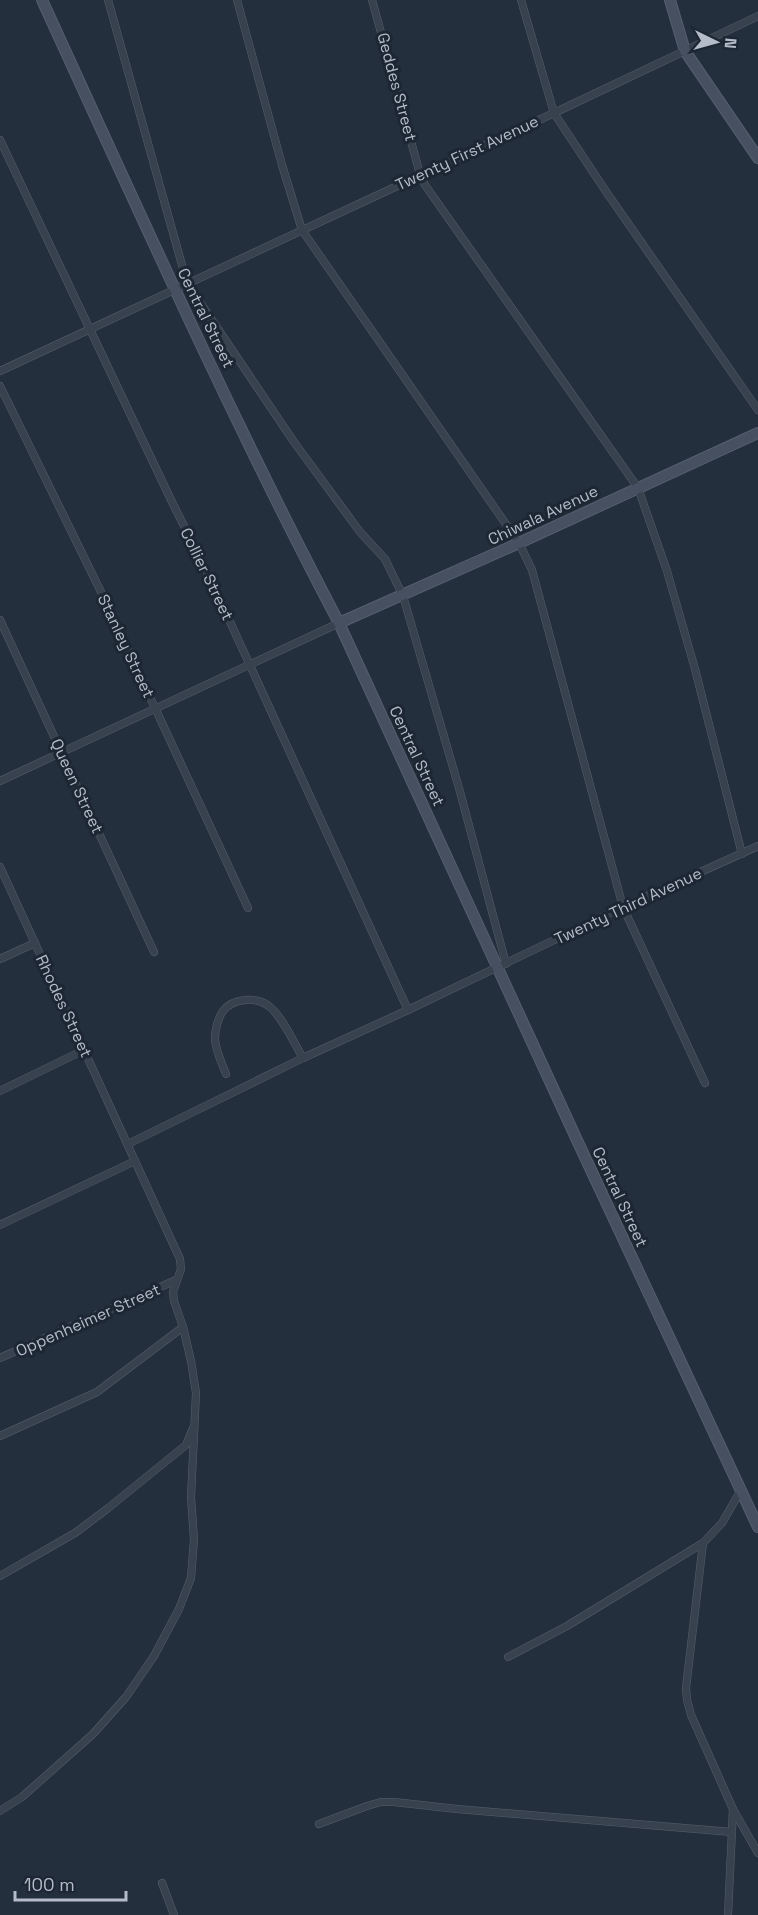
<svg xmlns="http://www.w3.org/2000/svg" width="758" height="1915" font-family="'Space Grotesk',sans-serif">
<rect width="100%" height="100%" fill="#242f3e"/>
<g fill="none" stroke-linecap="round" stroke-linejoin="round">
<defs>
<g id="street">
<path d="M108,0L187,283L294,442L360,532L385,559L403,596L459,788L506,964"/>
<path d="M237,0L282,165L302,230L519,543L532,570L623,907L705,1083"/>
<path d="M372,0L420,174L425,185L638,488L667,571L695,669L742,854"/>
<path d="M521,0L554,113L607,193L758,410"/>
<path d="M0,140L172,502L209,576L408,1010"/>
<path d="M0,371L554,113L758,16"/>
<path d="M0,386L103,596L248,908"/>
<path d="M0,620L154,952"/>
<path d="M0,781L339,623"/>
<path d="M0,867L180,1259L181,1269L173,1292L174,1301L183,1327L191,1361L196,1393L191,1497L194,1539L191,1578L179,1609L154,1656L126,1697L93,1734L22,1797L0,1811"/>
<path d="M0,959L35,943"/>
<path d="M226,1074C222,1063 215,1050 215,1038C215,1030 218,1018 223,1011C233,998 257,996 270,1007C283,1018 294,1043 303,1058"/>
<path d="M0,1091L84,1050"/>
<path d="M128,1144L303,1058L408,1010L623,907L758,846"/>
<path d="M0,1225L135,1161"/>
<path d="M0,1358L176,1280"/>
<path d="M0,1436L97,1392L183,1327"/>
<path d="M703,1543L686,1688L687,1700L691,1715L733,1809L728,1915"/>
<path d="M0,1576L75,1533L107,1509L186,1445L193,1428"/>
<path d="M508,1657L567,1626L703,1543L722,1523L741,1490"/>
<path d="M734,1811L758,1853"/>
<path d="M319,1824L367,1806L381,1802H394L457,1809L732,1832"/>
<path d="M162,1883L174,1915"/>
</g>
<g id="secondary">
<path d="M42,0C138,209 232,420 339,623L576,1138L758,1527"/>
<path d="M670,0L685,51L758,158"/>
<path d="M339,623L519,543L758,433"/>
</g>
</defs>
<!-- street casing -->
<use href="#street" stroke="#565f6c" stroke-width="8"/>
<!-- secondary casing -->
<use href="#secondary" stroke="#565f6c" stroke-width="12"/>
<!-- street -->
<use href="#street" stroke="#38414e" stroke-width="7"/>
<!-- secondary -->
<use href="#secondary" stroke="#465061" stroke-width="10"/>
</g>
<g text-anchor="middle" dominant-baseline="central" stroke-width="6" stroke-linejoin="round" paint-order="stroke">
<!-- street labels -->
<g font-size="16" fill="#b4bcc9" stroke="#1d2633">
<text transform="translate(397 87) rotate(75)">Geddes Street</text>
<text transform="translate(467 153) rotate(-25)">Twenty First Avenue</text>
<text transform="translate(206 318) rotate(64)">Central Street</text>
<text transform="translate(543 515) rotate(-25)">Chiwala Avenue</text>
<text transform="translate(207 574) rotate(64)">Collier Street</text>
<text transform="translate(126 646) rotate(65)">Stanley Street</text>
<text transform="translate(417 756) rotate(65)">Central Street</text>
<text transform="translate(77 786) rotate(65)">Queen Street</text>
<text transform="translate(628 906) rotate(-25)">Twenty Third Avenue</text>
<text transform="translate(64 1006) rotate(65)">Rhodes Street</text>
<text transform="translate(620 1197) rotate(65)">Central Street</text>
<text transform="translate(88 1320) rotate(-24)">Oppenheimer Street</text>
</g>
</g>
<!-- north arrow -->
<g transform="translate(716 42) rotate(95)" stroke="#1d2633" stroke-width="4.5" paint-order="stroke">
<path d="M0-4.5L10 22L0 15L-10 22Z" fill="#b4bcc9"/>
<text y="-9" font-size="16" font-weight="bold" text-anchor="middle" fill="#b4bcc9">N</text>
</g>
<!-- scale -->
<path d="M15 1891v9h111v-9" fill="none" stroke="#b4bcc9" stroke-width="3"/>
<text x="24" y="1891" font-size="18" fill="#b4bcc9" stroke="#1d2633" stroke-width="4.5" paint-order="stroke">100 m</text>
</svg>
